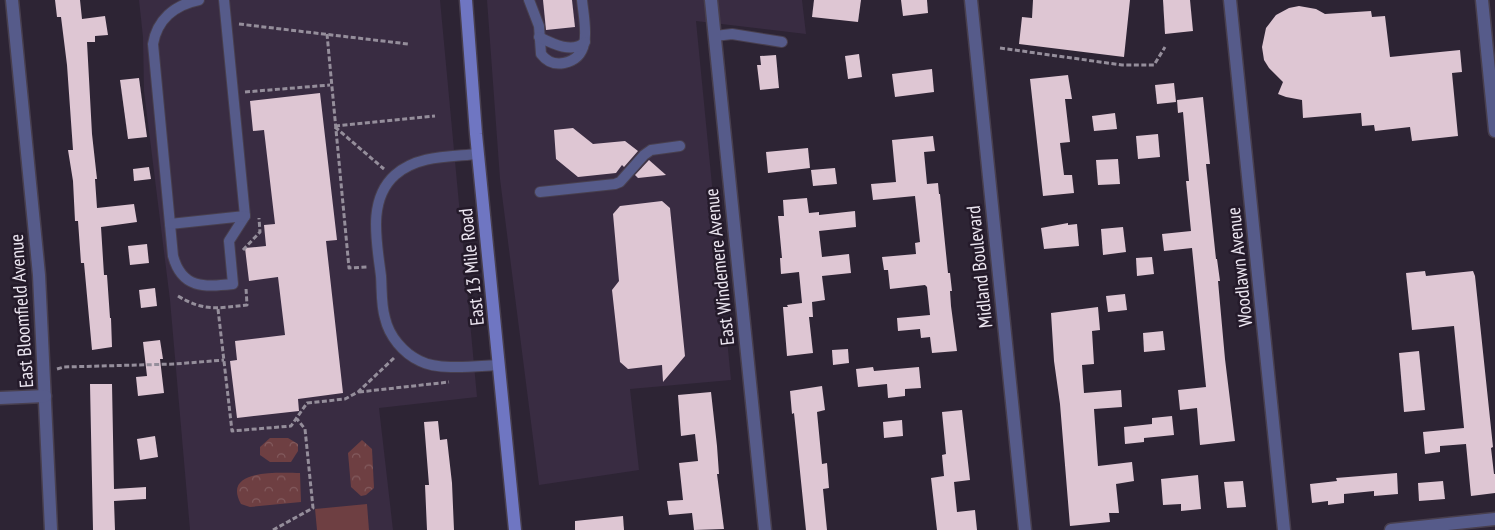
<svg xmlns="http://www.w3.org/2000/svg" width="1495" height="530" font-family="'PT Sans Narrow',sans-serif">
<defs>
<pattern id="forest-crowns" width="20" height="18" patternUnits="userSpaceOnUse" patternTransform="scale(1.25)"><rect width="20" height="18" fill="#6e3f42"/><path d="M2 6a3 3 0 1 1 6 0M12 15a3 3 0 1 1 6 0" fill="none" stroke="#835b5e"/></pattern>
</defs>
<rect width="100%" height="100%" fill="#2d2434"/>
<!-- built -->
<g fill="#392c42">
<path d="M139,0H440L477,397L379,408L393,530H190L170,300L144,91L143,37Z"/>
<path d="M487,0H802L806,34L696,21L731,380L630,389L639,470L539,485L500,179Z"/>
</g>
<!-- forest -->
<g fill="url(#forest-crowns)">
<path d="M270,438H288L298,444V451L291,462H270L260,455V447Z"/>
<path d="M362,440L372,449L374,488L366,495L361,496L351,487L348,453Z"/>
<path d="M300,473L301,502L250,507L241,504C221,468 281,473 300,473Z"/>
</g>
<!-- pitch -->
<path fill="#6e3f42" d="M367,504L369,530H317L315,509Z"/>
<!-- building -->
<g fill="#dec6d3">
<path d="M55,0H80L82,19L105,16L108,35L95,36V42H87L92,134L97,179H95L97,208L134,204L137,222L101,227L104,275H107L110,318H111L112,347L92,350L84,263H81L78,221H75L73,181L68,150H73L67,65L61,17H57Z"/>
<path d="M543,0H572L575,27L546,30Z"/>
<path d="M814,0H861L858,22L812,17Z"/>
<path d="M901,0H927L928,13L903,16Z"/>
<path d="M1033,0H1130L1124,57L1019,44L1022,17L1032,18Z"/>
<path d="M1163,0H1190L1193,31L1165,34Z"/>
<path d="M1299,6L1316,9L1325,14L1371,11L1372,17L1385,16L1390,57L1460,50L1462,72L1452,73L1458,136L1412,141L1410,127L1375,131L1374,125L1362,126L1361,113L1303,118L1302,100L1286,97L1278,94L1283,82L1269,68L1264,60L1262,47L1266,28L1276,15L1289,8Z"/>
<path d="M859,54L862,77L848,79L845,56Z"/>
<path d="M776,55L779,88L760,90L757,65H761L760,56Z"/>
<path d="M932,69L934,92L895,97L892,74Z"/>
<path d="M1068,75L1072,99H1065L1070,142L1060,143L1064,175H1072L1074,193L1043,196L1030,79Z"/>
<path d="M139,78L147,137L128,139L120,80Z"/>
<path d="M1174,83L1176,102L1157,104L1155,85Z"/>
<path d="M320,93L337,240L326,241L343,393L298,399L299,411L237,418L230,361L237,360L235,341L285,335L278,277L249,281L245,248L266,246L264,225L275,224L264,130L253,131L250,101Z"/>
<path d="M1203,97L1210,164H1206L1216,259H1217L1220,281H1218L1225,359L1235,441L1200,445L1197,408L1180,410L1178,390L1206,387L1192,248L1164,251L1162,234L1191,231L1186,181H1189L1183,112L1178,113L1177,100Z"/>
<path d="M1115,113L1117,129L1094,131L1092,116Z"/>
<path d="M573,128L593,144L625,141L638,151L624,167L622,165L616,173L578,177L556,159L554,130Z"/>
<path d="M1158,134L1160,157L1138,159L1136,136Z"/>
<path d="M933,136L935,151L924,152L927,184L938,183L939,194H940L948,273H950L952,291H950L951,306L957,351L932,353L930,337L921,338L920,329L898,331L897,318L930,315L927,287L925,285L890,289L888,270H884L882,257L916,254L915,243L920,242L915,196L873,200L871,184L896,182L892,140Z"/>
<path d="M808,148L810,168L768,173L766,152Z"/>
<path d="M1118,159L1120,184L1098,185L1096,160Z"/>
<path d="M649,160L666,175L638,178L635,175Z"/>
<path d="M149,167L151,179L134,181L133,169Z"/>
<path d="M835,168L837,184L813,186L811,170Z"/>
<path d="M807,198L809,213L819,212V215L855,211L856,227L819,231L822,257L849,254L851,273L822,276L825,300L812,302L813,317H809L813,353L787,356L783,307H788L787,305L802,303L799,272L781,274L780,258H782L778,216H784L783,200Z"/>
<path d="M662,201L670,208L685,356L663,382L662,365L628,369L620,362L612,290L619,281L613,214L620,206Z"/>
<path d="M1068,223V225L1077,224L1079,246L1044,249L1041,228Z"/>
<path d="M1123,227L1126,252L1103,255L1101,229Z"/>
<path d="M147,244L149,263L130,265L128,246Z"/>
<path d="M1152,257L1154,274L1137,276L1136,258Z"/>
<path d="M1425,271L1426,276L1473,271L1475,276L1493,447L1491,448L1494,474H1495V493L1471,496L1466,444L1440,446V452L1425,454L1423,432L1464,428L1454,326L1412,330L1406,273Z"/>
<path d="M155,288L157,306L141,308L139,290Z"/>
<path d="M1125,294L1127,310L1108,312L1106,296Z"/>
<path d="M1098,307L1100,330L1092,331L1094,364L1082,365L1084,393L1121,390L1122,407L1094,409L1098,466L1132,462L1134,481L1116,484L1119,513H1109L1110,522L1070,526L1060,404L1054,361L1051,313Z"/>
<path d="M1163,331L1165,350L1144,352L1143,333Z"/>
<path d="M160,340L163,359H160L164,393L138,396L136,377L147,376L143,342Z"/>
<path d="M848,349L849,363L833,365L832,350Z"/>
<path d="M1419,351L1425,410L1404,412L1399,353Z"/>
<path d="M873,367L874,371L919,367L921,388L905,389V396L888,398L887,384L858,387L856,369Z"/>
<path d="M90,384H112L114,489L146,487V499L114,501L115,530H93Z"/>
<path d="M822,386L825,410L817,412L822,464L827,463L829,488L823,489L827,530H806L794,413L792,414L790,391Z"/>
<path d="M711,392L717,446L719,474H717L724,529L694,530L692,513L669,515L667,501L683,500L679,463L698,461L695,434L681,436L678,395Z"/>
<path d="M962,410L970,480L954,482L957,512L975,510L977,530H937L931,478L944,476L942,455L946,454L942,412Z"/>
<path d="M1172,416L1174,435L1144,438V442L1125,444L1124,427L1152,424V418Z"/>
<path d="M902,420L903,436L884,438L883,422Z"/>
<path d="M438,421L440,440L447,439L452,483L454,530H427L425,485H429L424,422Z"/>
<path d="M155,436L158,457L140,460L137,439Z"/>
<path d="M1397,473L1398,494L1374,496V491L1344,494V503L1328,505V501L1312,503L1310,484L1337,481L1336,478Z"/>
<path d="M1198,475L1201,509L1181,511V504L1163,505L1161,479Z"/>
<path d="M1243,481L1246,507L1227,508L1224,482Z"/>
<path d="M1443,481L1445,499L1419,501L1418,483Z"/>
<path d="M623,516L624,530H575V521Z"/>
</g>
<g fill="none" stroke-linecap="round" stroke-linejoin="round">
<defs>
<g id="service">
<path d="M199,0C174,5 157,20 153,44L173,256C182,289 204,287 233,284L229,241L245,216L224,0"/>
<path d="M529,0L539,26L541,54C547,62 554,65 564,63C594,57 584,22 582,0"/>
<path d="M715,36L732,34L782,42"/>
<path d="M539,37C553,44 573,54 585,42"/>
<path d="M478,154C449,157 418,155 395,175C367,200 377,243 381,276C382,290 381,305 385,318C389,336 403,353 420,361C439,371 477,366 499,365"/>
<path d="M540,192L615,184L620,182L644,155L651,150L680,146"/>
<path d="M170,224L245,216"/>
</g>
<g id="minor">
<path d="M12,0L39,275L51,530"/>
<path d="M711,0L765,530"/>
<path d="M971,0L1025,530"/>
<path d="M1230,0L1284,530"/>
<path d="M1482,0L1495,131"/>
<path d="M0,398L45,396"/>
<path d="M1391,530L1495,519"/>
</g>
<path id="secondary" d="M466,0L476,134L515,530"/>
</defs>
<!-- service casing -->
<use href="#service" stroke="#483f4e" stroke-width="12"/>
<!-- minor casing -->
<use href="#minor" stroke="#483f4e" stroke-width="15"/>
<!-- secondary casing -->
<use href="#secondary" stroke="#483f4e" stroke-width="15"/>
<!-- path -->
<g stroke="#958e9b" stroke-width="3" stroke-dasharray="5 2.5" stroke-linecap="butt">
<path d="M239,24L408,44"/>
<path d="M327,34L349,268L367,267"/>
<path d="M1000,48L1122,65H1154L1165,47"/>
<path d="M245,92L330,85"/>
<path d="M335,126L435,116"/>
<path d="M335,127L384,169"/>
<path d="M243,250L260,232L259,218"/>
<path d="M178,296C204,312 219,308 247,305L246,288"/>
<path d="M218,309L232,431L291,426L307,403L345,399L358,392L394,358"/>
<path d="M57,369L64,367L175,364L224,360"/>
<path d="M359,392L449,382"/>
<path d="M273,530L313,508L305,429L297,419"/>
</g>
<!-- service -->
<use href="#service" stroke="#565b8a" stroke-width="10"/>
<!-- minor -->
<use href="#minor" stroke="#565b8a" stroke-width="12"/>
<!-- secondary -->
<use href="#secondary" stroke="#6f76c2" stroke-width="12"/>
</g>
<g text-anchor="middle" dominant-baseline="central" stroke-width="5" stroke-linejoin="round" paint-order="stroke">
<!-- street labels -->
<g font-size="19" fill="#ece6f1" stroke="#241a2a">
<text transform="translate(471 267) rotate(-96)">East 13 Mile Road</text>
<text transform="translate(719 267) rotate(-96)">East Windemere Avenue</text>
<text transform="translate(979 267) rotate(-96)">Midland Boulevard</text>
<text transform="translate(1239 267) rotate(-96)">Woodlawn Avenue</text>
<text transform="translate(21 311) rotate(-94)">East Bloomfield Avenue</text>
</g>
</g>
</svg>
